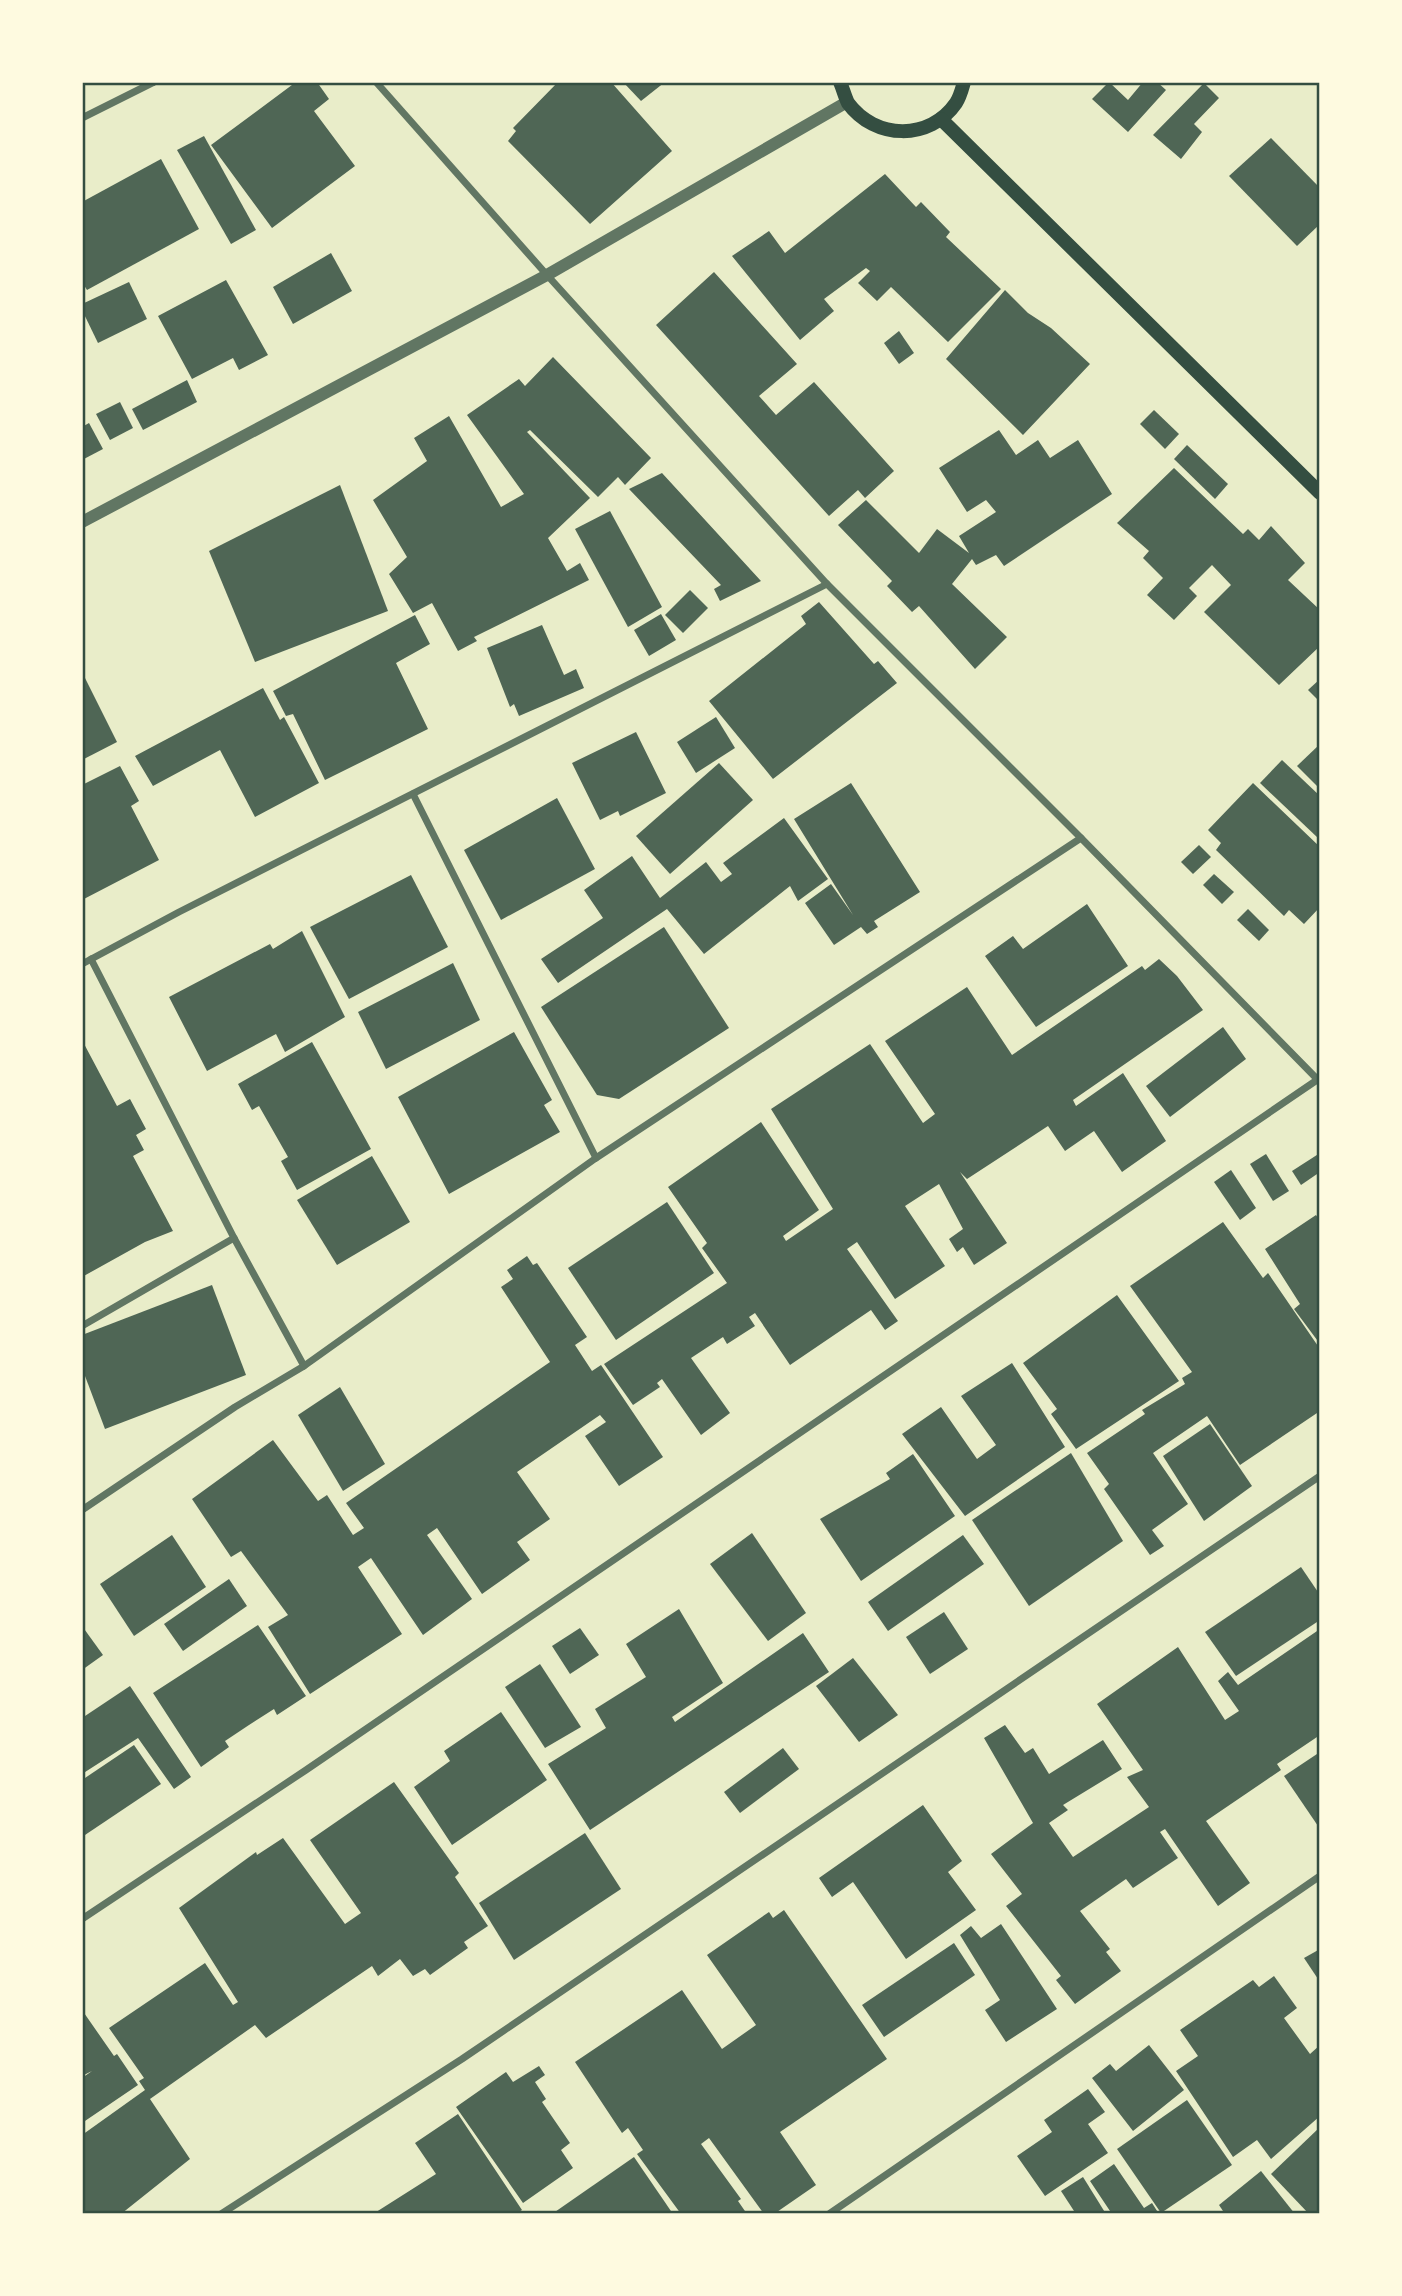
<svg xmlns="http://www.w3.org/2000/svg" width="1402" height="2296" font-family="Quicksand,sans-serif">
<rect width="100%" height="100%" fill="#e9edc9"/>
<!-- building -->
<g fill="#4f6655">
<path d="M296,82H317L329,99L314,111L355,166L272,228L211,145Z"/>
<path d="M558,82H611L672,151L590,224L508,141L516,131L513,128Z"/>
<path d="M623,82H665L641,101Z"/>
<path d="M1109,82L1128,100L1143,82H1157L1166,90L1128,132L1092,99Z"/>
<path d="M1204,83L1219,98L1194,124L1202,132L1181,159L1153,135Z"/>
<path d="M204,136L256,230L231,244L177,150Z"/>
<path d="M1271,138L1320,188V224L1297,246L1229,176Z"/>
<path d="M161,159L199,229L87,290L82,282V202Z"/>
<path d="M885,174L916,207L921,202L950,232L946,237L1001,289L948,342L891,287L877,301L858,283L870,271L866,268L824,299L834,311L800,340L732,256L769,231L785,253Z"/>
<path d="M331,253L352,291L293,324L273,287Z"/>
<path d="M714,272L797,364L759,396L776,415L814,382L894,471L865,498L858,490L829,516L656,325Z"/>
<path d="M226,280L268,355L239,370L233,358L192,379L158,316Z"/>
<path d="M129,282L147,319L98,343L82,310V304Z"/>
<path d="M1005,290L1028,313L1051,328L1090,364L1023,435L946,359Z"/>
<path d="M899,331L914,353L899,364L884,343Z"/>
<path d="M553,357L651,458L625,485L618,477L598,497L530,430L527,432L590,498L548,538L567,571L580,563L589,580L474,637L477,641L458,651L432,603L413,613L389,574L407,557L373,500L427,461L414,438L449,416L501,507L524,494L467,415L519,379L525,386Z"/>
<path d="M187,380L197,402L143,430L132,409Z"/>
<path d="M120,402L133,428L110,440L96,414Z"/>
<path d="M1154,410L1179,434L1165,449L1140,424Z"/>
<path d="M89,423L103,449L82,460V427Z"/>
<path d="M999,430L1016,455L1038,440L1050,458L1078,440L1112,494L1004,566L996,555L976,565L972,559L952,584L1007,637L975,669L919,606L912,612L887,586L892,581L838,525L866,500L919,553L937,529L969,553L959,536L996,512L986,500L967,512L939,468Z"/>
<path d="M1187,445L1228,484L1215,499L1174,459Z"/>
<path d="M1174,468L1243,534L1248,529L1259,540L1271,526L1305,563L1288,580L1320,610V646L1279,685L1204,612L1231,585L1212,565L1189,588L1197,596L1174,620L1147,595L1163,578L1143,558L1149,551L1117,523Z"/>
<path d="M662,473L761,581L720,601L714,589L721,585L629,489Z"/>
<path d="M340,485L388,611L255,662L209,551Z"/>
<path d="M610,511L662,607L628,627L575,529Z"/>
<path d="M690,590L708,608L683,633L665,615Z"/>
<path d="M819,602L874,664L878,661L897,683L773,779L709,701L806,624L801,616Z"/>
<path d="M661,614L676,640L649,656L634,630Z"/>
<path d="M415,615L430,644L396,663L428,729L325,780L293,714L286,716L273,691Z"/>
<path d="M542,625L564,675L576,669L584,688L519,716L514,704L510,707L487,648Z"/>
<path d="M84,676L117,742L82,760V677Z"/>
<path d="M1320,679V702L1308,690Z"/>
<path d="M263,688L280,720L284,717L319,783L255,817L220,750L153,786L135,756Z"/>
<path d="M716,717L735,748L696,773L677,742Z"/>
<path d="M636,732L666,793L620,816L618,811L600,820L572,763Z"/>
<path d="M1320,744V789L1297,766Z"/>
<path d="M1282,760L1320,796V836L1318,838L1260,783Z"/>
<path d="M719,763L753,800L670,874L636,836Z"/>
<path d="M120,766L139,801L131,806L159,860L82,900V785Z"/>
<path d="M851,783L920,892L874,921L878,927L867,934L861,927L834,945L805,903L831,884L853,915L794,819Z"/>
<path d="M1253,783L1320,847V907L1304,924L1289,910L1284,916L1216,850L1221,843L1208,830Z"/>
<path d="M557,798L595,869L501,920L464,850Z"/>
<path d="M784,818L828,879L798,901L790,886L704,954L667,909L558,983L541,959L603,918L584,890L632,856L660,898L706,862L721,882L732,874L723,863Z"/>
<path d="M1199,845L1211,857L1193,874L1181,862Z"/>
<path d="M1214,874L1234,892L1222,904L1203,885Z"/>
<path d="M411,875L448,947L349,999L310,927Z"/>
<path d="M1087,904L1128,966L1036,1027L985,956L1013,936L1023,949Z"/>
<path d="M1248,909L1269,930L1259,941L1237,920Z"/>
<path d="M664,927L729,1028L619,1099L597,1095L541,1007Z"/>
<path d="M302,931L345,1017L285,1052L276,1034L207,1071L169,997L270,944L273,949Z"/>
<path d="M1159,959L1177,976L1203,1010L1073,1100L1076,1106L1123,1073L1166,1141L1122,1172L1094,1131L1065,1151L1048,1126L967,1179L960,1172L1007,1243L974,1265L963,1247L957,1252L949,1239L963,1229L939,1184L905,1206L945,1266L895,1299L857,1242L847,1249L898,1321L885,1330L871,1310L790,1365L755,1313L749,1317L755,1326L727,1344L723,1337L691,1358L730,1413L701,1435L662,1379L657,1383L660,1387L633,1405L604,1364L727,1283L702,1248L707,1243L668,1187L761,1122L819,1210L783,1236L786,1241L833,1209L771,1109L870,1044L923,1123L935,1114L885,1041L967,987L1012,1055L1142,966L1145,970Z"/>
<path d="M453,963L480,1020L386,1069L358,1012Z"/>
<path d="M1223,1027L1246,1059L1170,1117L1146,1086Z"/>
<path d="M514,1032L552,1100L544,1105L560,1132L449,1194L398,1097Z"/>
<path d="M82,1040L117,1106L130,1099L146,1129L136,1135L144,1150L133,1156L173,1231L145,1242L82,1277Z"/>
<path d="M312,1042L371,1149L297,1190L281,1161L288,1157L259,1106L252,1110L238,1084Z"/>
<path d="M1320,1153V1172L1301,1185L1292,1171Z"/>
<path d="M1266,1154L1289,1191L1273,1201L1250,1164Z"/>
<path d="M372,1156L410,1222L337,1265L297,1200Z"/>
<path d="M1231,1170L1256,1208L1240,1220L1214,1182Z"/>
<path d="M667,1202L714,1273L616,1340L568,1268Z"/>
<path d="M1316,1215L1320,1221V1344L1294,1309L1300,1304L1265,1249Z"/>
<path d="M1223,1222L1263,1278L1268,1273L1320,1349V1411L1240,1465L1207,1416L1153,1453L1188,1504L1152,1530L1164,1546L1150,1555L1104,1489L1109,1484L1087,1453L1145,1414L1142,1410L1185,1384L1182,1378L1192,1372L1130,1286Z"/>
<path d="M527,1256L533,1265L537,1263L587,1337L575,1345L592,1371L601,1365L663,1457L619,1486L585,1436L606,1422L600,1415L517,1472L550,1519L517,1542L530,1560L482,1594L437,1528L427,1535L472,1599L423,1635L371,1558L358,1567L402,1634L310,1694L268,1627L288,1615L241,1551L231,1557L192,1499L273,1440L318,1501L327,1495L353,1535L364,1528L346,1503L550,1362L501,1287L513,1279L507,1270Z"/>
<path d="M212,1285L246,1375L105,1429L82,1368V1335Z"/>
<path d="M1117,1295L1179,1381L1076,1449L1051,1414L1057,1409L1023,1363Z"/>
<path d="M1012,1363L1065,1447L965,1516L902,1434L941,1407L977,1459L996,1445L961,1396Z"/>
<path d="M340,1387L385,1464L343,1491L298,1415Z"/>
<path d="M1210,1424L1252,1486L1204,1521L1163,1456Z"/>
<path d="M1071,1453L1123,1541L1029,1606L972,1520Z"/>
<path d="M913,1454L955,1516L861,1581L820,1519L890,1479L886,1473Z"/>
<path d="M752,1533L806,1613L768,1641L710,1564Z"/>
<path d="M172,1535L206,1587L134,1636L100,1584Z"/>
<path d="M963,1535L984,1564L888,1631L868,1602Z"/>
<path d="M1301,1567L1320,1595V1620L1236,1676L1205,1632Z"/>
<path d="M229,1579L247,1606L183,1651L164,1624Z"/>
<path d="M679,1609L723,1683L672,1717L675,1722L803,1633L829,1672L590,1830L548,1764L606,1728L595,1709L646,1677L626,1644Z"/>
<path d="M944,1612L968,1649L930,1674L906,1637Z"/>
<path d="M258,1625L306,1696L277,1715L274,1709L249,1725L225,1741L229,1747L201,1767L153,1693Z"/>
<path d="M82,1626L103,1655L82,1670Z"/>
<path d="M580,1628L599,1655L570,1674L552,1646Z"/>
<path d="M1320,1629V1735L1277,1764L1281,1770L1206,1821L1250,1883L1218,1906L1165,1829L1160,1832L1178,1858L1133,1888L1126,1879L1080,1911L1110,1949L1106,1952L1121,1971L1075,2004L1056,1980L1061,1976L1006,1906L1022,1894L991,1854L1033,1823L984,1738L1005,1725L1025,1753L1033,1748L1049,1774L1103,1740L1122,1769L1063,1805L1068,1810L1049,1823L1073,1857L1149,1807L1127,1777L1143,1770L1097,1704L1178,1647L1225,1720L1239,1711L1218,1681L1228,1672L1238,1685Z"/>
<path d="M853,1658L898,1715L859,1742L816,1686Z"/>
<path d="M540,1664L581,1727L545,1748L505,1687Z"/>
<path d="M130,1686L191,1777L174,1789L138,1738L82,1774V1718Z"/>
<path d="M501,1712L547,1780L452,1845L414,1787L450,1761L444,1751Z"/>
<path d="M134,1745L161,1784L82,1837V1780Z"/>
<path d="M783,1748L799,1769L740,1813L724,1792Z"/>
<path d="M1320,1752V1825L1318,1826L1284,1776Z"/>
<path d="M394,1782L459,1873L455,1877L488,1926L464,1942L468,1948L430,1975L425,1969L413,1976L400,1959L378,1976L372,1966L266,2038L255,2025L150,2099L190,2159L121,2214H82V2135L145,2090L139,2081L144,2078L109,2028L205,1963L233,2005L238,2002L179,1908L256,1852L257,1855L283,1838L345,1924L361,1913L310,1840Z"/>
<path d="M923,1805L962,1861L948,1872L976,1910L906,1959L853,1882L832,1897L819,1878Z"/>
<path d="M585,1833L621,1889L514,1960L479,1903Z"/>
<path d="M784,1910L887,2059L780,2132L816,2185L774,2214H764L709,2138L701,2144L741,2199L738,2201L747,2214H681L637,2154L643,2150L628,2128L622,2133L575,2062L682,1990L722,2049L756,2025L707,1955L769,1912L773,1918Z"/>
<path d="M1001,1924L1057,2009L1006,2042L985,2010L1000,2000L960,1935L971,1926L981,1938Z"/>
<path d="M954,1943L975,1975L884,2037L862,2005Z"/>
<path d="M1320,1949V1982L1304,1958Z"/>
<path d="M1274,1976L1297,2008L1284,2018L1310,2054L1320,2045V2116L1271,2159L1257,2140L1233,2157L1176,2071L1198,2056L1180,2030L1253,1980L1259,1987Z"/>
<path d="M82,2010L114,2056L117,2054L138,2085L82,2123V2078L92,2071L82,2076Z"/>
<path d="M1149,2045L1184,2090L1133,2131L1092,2078L1110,2064L1116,2071Z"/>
<path d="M539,2066L545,2075L535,2082L546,2099L542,2102L570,2143L561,2150L573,2168L523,2203L456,2107L506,2072L513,2082Z"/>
<path d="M1088,2089L1105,2112L1088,2124L1108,2153L1045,2196L1017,2156L1052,2132L1044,2120Z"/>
<path d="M1187,2100L1232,2165L1161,2213L1117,2149Z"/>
<path d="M458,2114L522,2210L516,2214H373L436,2174L415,2143Z"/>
<path d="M1320,2127V2212L1309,2214L1271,2174Z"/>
<path d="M634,2157L673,2214H552Z"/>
<path d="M1114,2164L1144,2208L1152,2203L1159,2214H1112L1090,2181Z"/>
<path d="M1261,2171L1295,2214H1225L1219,2205Z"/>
<path d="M1083,2177L1106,2214H1076L1061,2191Z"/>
</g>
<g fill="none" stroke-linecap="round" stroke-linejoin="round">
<!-- minor -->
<g stroke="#617663" stroke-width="7">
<path d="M376,82L547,275L827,584L1081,838L1320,1082"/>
<path d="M82,118L154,82"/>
<path d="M413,794L596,1158"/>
<path d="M91,959L234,1238L304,1366"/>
<path d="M82,964L179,912L827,584"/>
<path d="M82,1326L234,1238"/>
<path d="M82,1510L235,1407L304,1366L596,1158L1081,838"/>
<path d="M82,1919L306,1770L1317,1080"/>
<path d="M221,2214L462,2059L1320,1476"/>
<path d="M829,2214L1320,1876"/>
</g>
<!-- tertiary -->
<path stroke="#617663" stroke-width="12" d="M82,522L547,275L847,102"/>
<!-- secondary -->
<g stroke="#344e41" stroke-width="14">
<path d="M840,82C843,89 845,97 848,103C875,140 930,141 956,103C960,97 962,89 964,82"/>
<path d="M941,119L1320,493"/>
</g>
</g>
<!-- border -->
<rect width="1402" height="2296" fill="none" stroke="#fefae0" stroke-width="168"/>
<rect x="84" y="84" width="1234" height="2128" fill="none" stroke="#344e41" stroke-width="2.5"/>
</svg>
